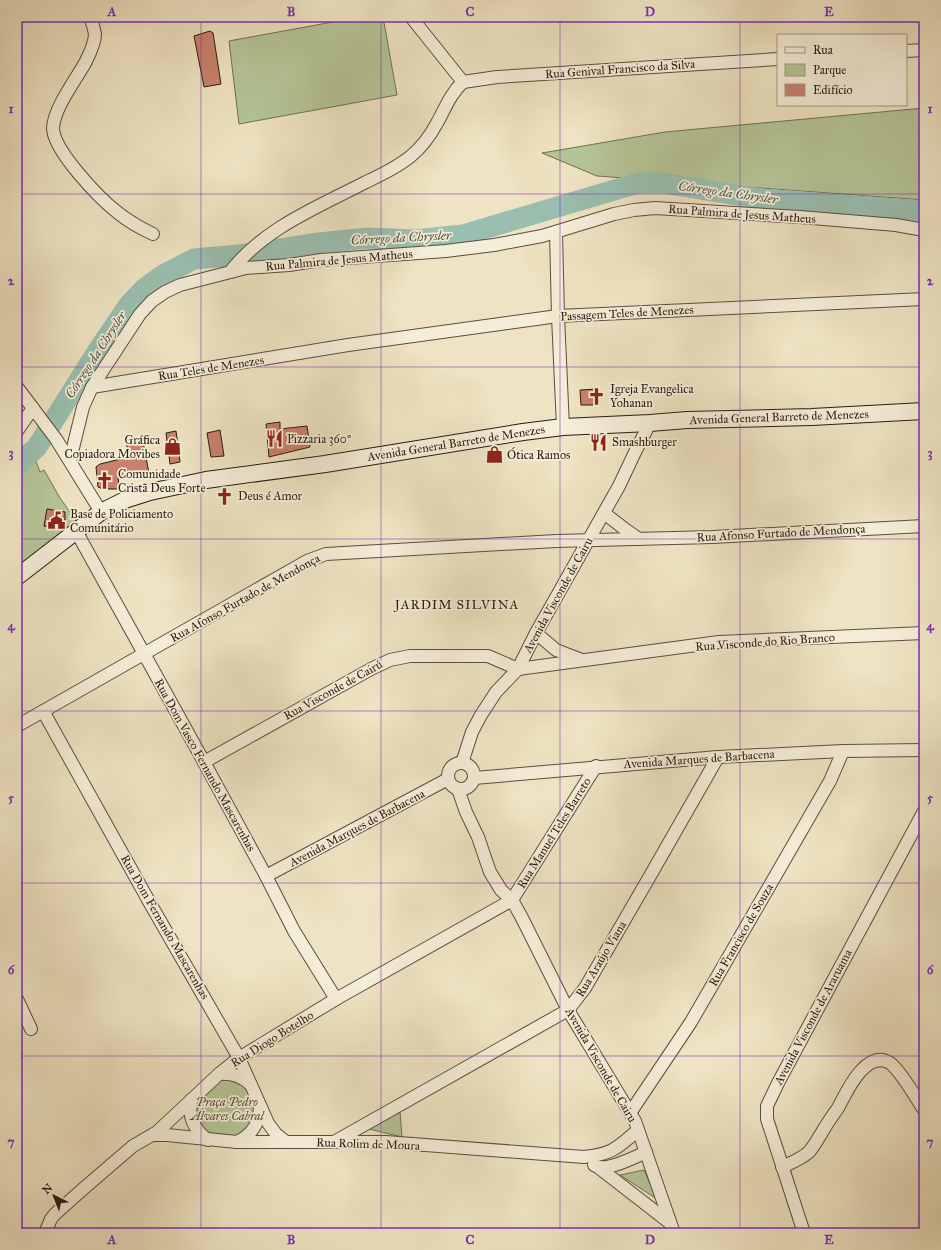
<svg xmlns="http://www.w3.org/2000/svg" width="941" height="1250" font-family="'IM FELL Great Primer',serif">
<rect width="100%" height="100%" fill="#eee3c2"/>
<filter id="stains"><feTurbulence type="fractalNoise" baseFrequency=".005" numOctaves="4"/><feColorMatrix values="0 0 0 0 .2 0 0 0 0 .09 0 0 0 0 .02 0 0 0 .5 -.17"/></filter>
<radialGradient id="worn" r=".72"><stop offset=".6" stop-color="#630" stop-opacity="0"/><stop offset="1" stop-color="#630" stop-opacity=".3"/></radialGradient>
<!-- green -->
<g fill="#b5c496" stroke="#6f7054">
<path d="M360,17H383L397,95L239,124L229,41Z"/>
<path d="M924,108V200L597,176L542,153L665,132Z"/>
<path d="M35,459L40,472L44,470L60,498L78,523L17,570V474Z"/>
<circle cx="226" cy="1109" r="29"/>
<path d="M400,1112L402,1137L369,1129Z"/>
<path d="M644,1170L657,1199L620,1175Z"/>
</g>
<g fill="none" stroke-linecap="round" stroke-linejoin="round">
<!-- river -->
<path stroke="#9abeaf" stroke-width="21" d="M17,465L37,447L97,352L128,306L144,289L163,275L194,259L239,255L319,243L368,238L415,240L463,235L638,183H663L762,199L924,211"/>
</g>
<!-- building -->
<g fill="#c9806c" stroke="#291b13">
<path d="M210,31L213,33L221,84L204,87L194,36Z"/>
<path d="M598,389L599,405H581L580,390Z"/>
<path d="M280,422V429L307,426L310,447L269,457L266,424Z"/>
<path d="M220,430L224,456L211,457L207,433Z"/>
<path d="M176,431L180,462L170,464L166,433Z"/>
<path d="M142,437L149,473L118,478L120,489H103L98,487L96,467L100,464L129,457L126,441Z"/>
<path d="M47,509L65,512V524L60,525L58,528L44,526Z"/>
</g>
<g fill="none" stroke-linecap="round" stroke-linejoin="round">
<defs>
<g id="minor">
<path d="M90,17C92,22 94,28 95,34C95,44 89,55 85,63C75,81 54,108 53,128C53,150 99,198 117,212C128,221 140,228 153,234"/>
<path d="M411,17L463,82"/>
<path d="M906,51L924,50"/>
<path d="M463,82L497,77L778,59"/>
<path d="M556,232L558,316L563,427"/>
<path d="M230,272C264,228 318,207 366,182C381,175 398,167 411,156C422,147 430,136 437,123C445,109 450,94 463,82"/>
<path d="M17,387L56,439L101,512"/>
<path d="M92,387L348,345L558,316L924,299"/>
<path d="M17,431L33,408"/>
<path d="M70,460L83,407L92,387L140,314L152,301L165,292L180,285L246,268L289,265L321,260L446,251L494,245L542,236L614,214L634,210L655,208L800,217L896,225L924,230"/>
<path d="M604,513L626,530L639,539"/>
<path d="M76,531L204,762L266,876L294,931L336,999"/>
<path d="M536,633L556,650L582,660"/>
<path d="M43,711L151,905L239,1058L268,1123L276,1134L286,1142"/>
<path d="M17,726L307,561L326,554L556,541L713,537L924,526"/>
<path d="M204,762L371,669L390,660L410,656H488L518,669L719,642L924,633"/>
<circle cx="461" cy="776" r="13"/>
<path d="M462,763L472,732L481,715L496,692L518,669L536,633L619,486L636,450L650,423"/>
<path d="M474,778L718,757L843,751L924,750"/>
<path d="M458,789L466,812L478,837L490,872L501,890L512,900L522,918L568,1010L635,1121L674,1233"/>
<path d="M266,876L448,779"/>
<path d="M17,999L31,1029"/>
<path d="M219,1074C232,1073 242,1076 251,1085"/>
<path d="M191,1100C188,1117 194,1130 208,1140"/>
<path d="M630,1113L691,1022L830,781L843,751"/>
<path d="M153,1135H167L237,1142H386L584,1157C613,1154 617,1148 638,1130"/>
<path d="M237,1142C252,1135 260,1122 260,1106"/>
<path d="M334,1142L568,1010L585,988L650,876L718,757"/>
<path d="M594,1165C605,1173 635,1157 646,1152"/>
<path d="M598,1167L670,1223"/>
<path d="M782,1167C791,1163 801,1159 809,1152C815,1145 819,1137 824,1129C828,1122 833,1115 838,1108C846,1093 866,1048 890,1063C900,1070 917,1099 924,1110"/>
<path d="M45,1233L51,1219L55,1214L83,1189L133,1146L157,1132L219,1074L239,1058L336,999L512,900L596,766"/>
<path d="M804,1233L767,1119V1106L778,1083L924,811"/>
</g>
<path id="secondary" d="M17,577L101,512L125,500L150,492L206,480L325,464L523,432L563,427L650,423L687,420L812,417L924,411"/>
</defs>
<!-- minor casing -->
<use href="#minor" stroke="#5a4d3f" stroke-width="14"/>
<!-- secondary casing -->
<use href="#secondary" stroke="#291b13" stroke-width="18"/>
<!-- minor -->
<use href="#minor" stroke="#f4edd7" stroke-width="12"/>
<!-- secondary -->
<use href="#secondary" stroke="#f4edd7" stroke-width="16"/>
</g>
<!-- grid -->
<path fill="none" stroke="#7b2cbf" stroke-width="1" stroke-opacity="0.55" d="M201,17V1233M381,17V1233M560,17V1233M740,17V1233M17,194H924M17,367H924M17,539H924M17,711H924M17,883H924M17,1056H924"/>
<!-- icons -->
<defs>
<symbol id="church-bare" viewBox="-9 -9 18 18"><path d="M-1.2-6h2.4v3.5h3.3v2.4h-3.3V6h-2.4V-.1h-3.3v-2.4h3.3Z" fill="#8f2418" stroke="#f4edd7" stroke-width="2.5" paint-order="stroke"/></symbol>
<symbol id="restaurant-bare" viewBox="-9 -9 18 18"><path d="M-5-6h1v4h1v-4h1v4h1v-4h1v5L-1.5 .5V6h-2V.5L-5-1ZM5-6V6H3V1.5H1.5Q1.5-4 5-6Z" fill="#8f2418" stroke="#f4edd7" stroke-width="2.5" paint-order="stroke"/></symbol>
<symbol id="shop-bare" viewBox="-9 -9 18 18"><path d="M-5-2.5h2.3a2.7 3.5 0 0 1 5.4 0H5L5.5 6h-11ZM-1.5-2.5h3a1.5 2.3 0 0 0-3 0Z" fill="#8f2418" stroke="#f4edd7" stroke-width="2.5" paint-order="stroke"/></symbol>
<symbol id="civic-bare" viewBox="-9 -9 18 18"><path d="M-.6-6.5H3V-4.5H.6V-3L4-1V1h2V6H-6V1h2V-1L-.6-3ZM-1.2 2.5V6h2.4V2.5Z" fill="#8f2418" stroke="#f4edd7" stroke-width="2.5" paint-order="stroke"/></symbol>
</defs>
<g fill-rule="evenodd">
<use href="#church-bare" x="584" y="384" width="25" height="25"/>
<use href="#restaurant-bare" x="262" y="426" width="25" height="25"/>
<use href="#restaurant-bare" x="586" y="430" width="25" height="25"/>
<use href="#shop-bare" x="160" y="434" width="25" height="25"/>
<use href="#shop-bare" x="482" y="442" width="25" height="25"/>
<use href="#church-bare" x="92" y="468" width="25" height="25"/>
<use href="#church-bare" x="212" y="484" width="25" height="25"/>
<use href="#civic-bare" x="44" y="508" width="25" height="25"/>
</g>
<g text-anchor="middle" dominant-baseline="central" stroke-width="3.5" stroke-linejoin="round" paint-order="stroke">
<!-- street labels -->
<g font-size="12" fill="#291b13" stroke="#f4edd7">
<text transform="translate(620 69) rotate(-4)">Rua Genival Francisco da Silva</text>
<text transform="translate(742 214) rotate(4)">Rua Palmira de Jesus Matheus</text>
<text transform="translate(339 260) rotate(-5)">Rua Palmira de Jesus Matheus</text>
<text transform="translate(627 313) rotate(-3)">Passagem Teles de Menezes</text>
<text transform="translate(211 368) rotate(-9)">Rua Teles de Menezes</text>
<text transform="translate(779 417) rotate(-2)">Avenida General Barreto de Menezes</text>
<text transform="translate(456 443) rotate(-9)">Avenida General Barreto de Menezes</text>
<text transform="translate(781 533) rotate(-3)">Rua Afonso Furtado de Mendonça</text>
<text transform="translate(558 595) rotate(-61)">Avenida Visconde de Cairu</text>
<text transform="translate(245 598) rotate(-29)">Rua Afonso Furtado de Mendonça</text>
<text transform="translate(765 642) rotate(-4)">Rua Visconde do Rio Branco</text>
<text transform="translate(333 690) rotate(-29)">Rua Visconde de Cairú</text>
<text transform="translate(699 759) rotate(-4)">Avenida Marques de Barbacena</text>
<text transform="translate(205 765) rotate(61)">Rua Dom Vasco Fernando Mascarenhas</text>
<text transform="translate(357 828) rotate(-28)">Avenida Marques de Barbacena</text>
<text transform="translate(554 833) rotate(-58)">Rua Manuel Teles Barreto</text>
<text transform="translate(165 927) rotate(60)">Rua Dom Fernando Mascarenhas</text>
<text transform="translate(741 935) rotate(-60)">Rua Francisco de Souza</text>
<text transform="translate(601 959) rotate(-59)">Rua Araújo Viana</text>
<text transform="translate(813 1017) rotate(-62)">Avenida Visconde de Araruama</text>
<text transform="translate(272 1039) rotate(-32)">Rua Diogo Botelho</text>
<text transform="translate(601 1065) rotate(60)">Avenida Visconde de Cairu</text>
<text transform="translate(368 1144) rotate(2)">Rua Rolim de Moura</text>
</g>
<!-- poi labels -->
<g font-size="12" fill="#291b13" stroke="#f4edd7" text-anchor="start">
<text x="610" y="389">Igreja Evangelica<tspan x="610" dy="14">Yohanan</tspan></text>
<text x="287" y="439">Pizzaria 360º</text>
<text x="160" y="440" text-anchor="end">Gráfica<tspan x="160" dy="14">Copiadora Movibes</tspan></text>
<text x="612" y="442">Smashburger</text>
<text x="507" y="455">Ótica Ramos</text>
<text x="118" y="474">Comunidade<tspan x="118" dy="14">Cristã Deus Forte</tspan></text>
<text x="238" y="496">Deus é Amor</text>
<text x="70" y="514">Base de Policiamento<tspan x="70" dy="14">Comunitário</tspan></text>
</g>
<!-- park labels -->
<g font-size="12" font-style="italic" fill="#534e3a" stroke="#f4edd7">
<text x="227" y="1102">Praça Pedro<tspan x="227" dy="14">Álvares Cabral</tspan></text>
</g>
<!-- water labels -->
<g font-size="13" font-style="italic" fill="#51544a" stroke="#f4edd7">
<text transform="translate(728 193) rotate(8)">Córrego da Chrysler</text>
<text transform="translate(401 238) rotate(-3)">Córrego da Chrysler</text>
<text transform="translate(96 355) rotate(-57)">Córrego da Chrysler</text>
</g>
<!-- neighbourhood labels -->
<g font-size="13" letter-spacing="1" fill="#291b13" stroke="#f4edd7">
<text x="457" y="605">JARDIM SILVINA</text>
</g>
</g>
<!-- margin -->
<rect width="941" height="1250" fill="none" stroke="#eee3c2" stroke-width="44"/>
<!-- legend -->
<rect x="777" y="34" width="130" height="72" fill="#f4edd7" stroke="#a39989"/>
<rect x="785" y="47" width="20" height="6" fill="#f4edd7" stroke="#a39989"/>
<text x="813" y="54" font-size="12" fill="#291b13">Rua</text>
<rect x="785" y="64" width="20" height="12" fill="#b5c496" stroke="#a39989"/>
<text x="813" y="74" font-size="12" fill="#291b13">Parque</text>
<rect x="785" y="84" width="20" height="12" fill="#c9806c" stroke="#a39989"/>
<text x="813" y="94" font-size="12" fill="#291b13">Edifício</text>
<!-- north arrow -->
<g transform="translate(54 1196) rotate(317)" stroke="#f4edd7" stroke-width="3" paint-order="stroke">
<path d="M0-3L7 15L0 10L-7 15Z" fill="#291b13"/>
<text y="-6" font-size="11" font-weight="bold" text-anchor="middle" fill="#291b13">N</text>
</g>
<rect x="22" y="22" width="897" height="1206" fill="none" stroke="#7b2cbf" stroke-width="1.5"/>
<g font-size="13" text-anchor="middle" font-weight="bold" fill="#7b2cbf">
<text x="112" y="16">A</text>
<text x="291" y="16">B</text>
<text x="470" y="16">C</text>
<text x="650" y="16">D</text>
<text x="829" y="16">E</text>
<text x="11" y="113">1</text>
<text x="930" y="113">1</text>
<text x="11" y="285">2</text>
<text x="930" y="285">2</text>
<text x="11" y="457">3</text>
<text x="930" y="457">3</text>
<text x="11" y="630">4</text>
<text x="930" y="630">4</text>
<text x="11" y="802">5</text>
<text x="930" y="802">5</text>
<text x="11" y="974">6</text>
<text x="930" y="974">6</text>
<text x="11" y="1146">7</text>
<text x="930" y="1146">7</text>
<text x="112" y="1244">A</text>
<text x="291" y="1244">B</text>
<text x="470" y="1244">C</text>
<text x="650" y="1244">D</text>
<text x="829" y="1244">E</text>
</g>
<rect width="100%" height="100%" filter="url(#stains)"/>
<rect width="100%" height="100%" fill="url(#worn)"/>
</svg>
